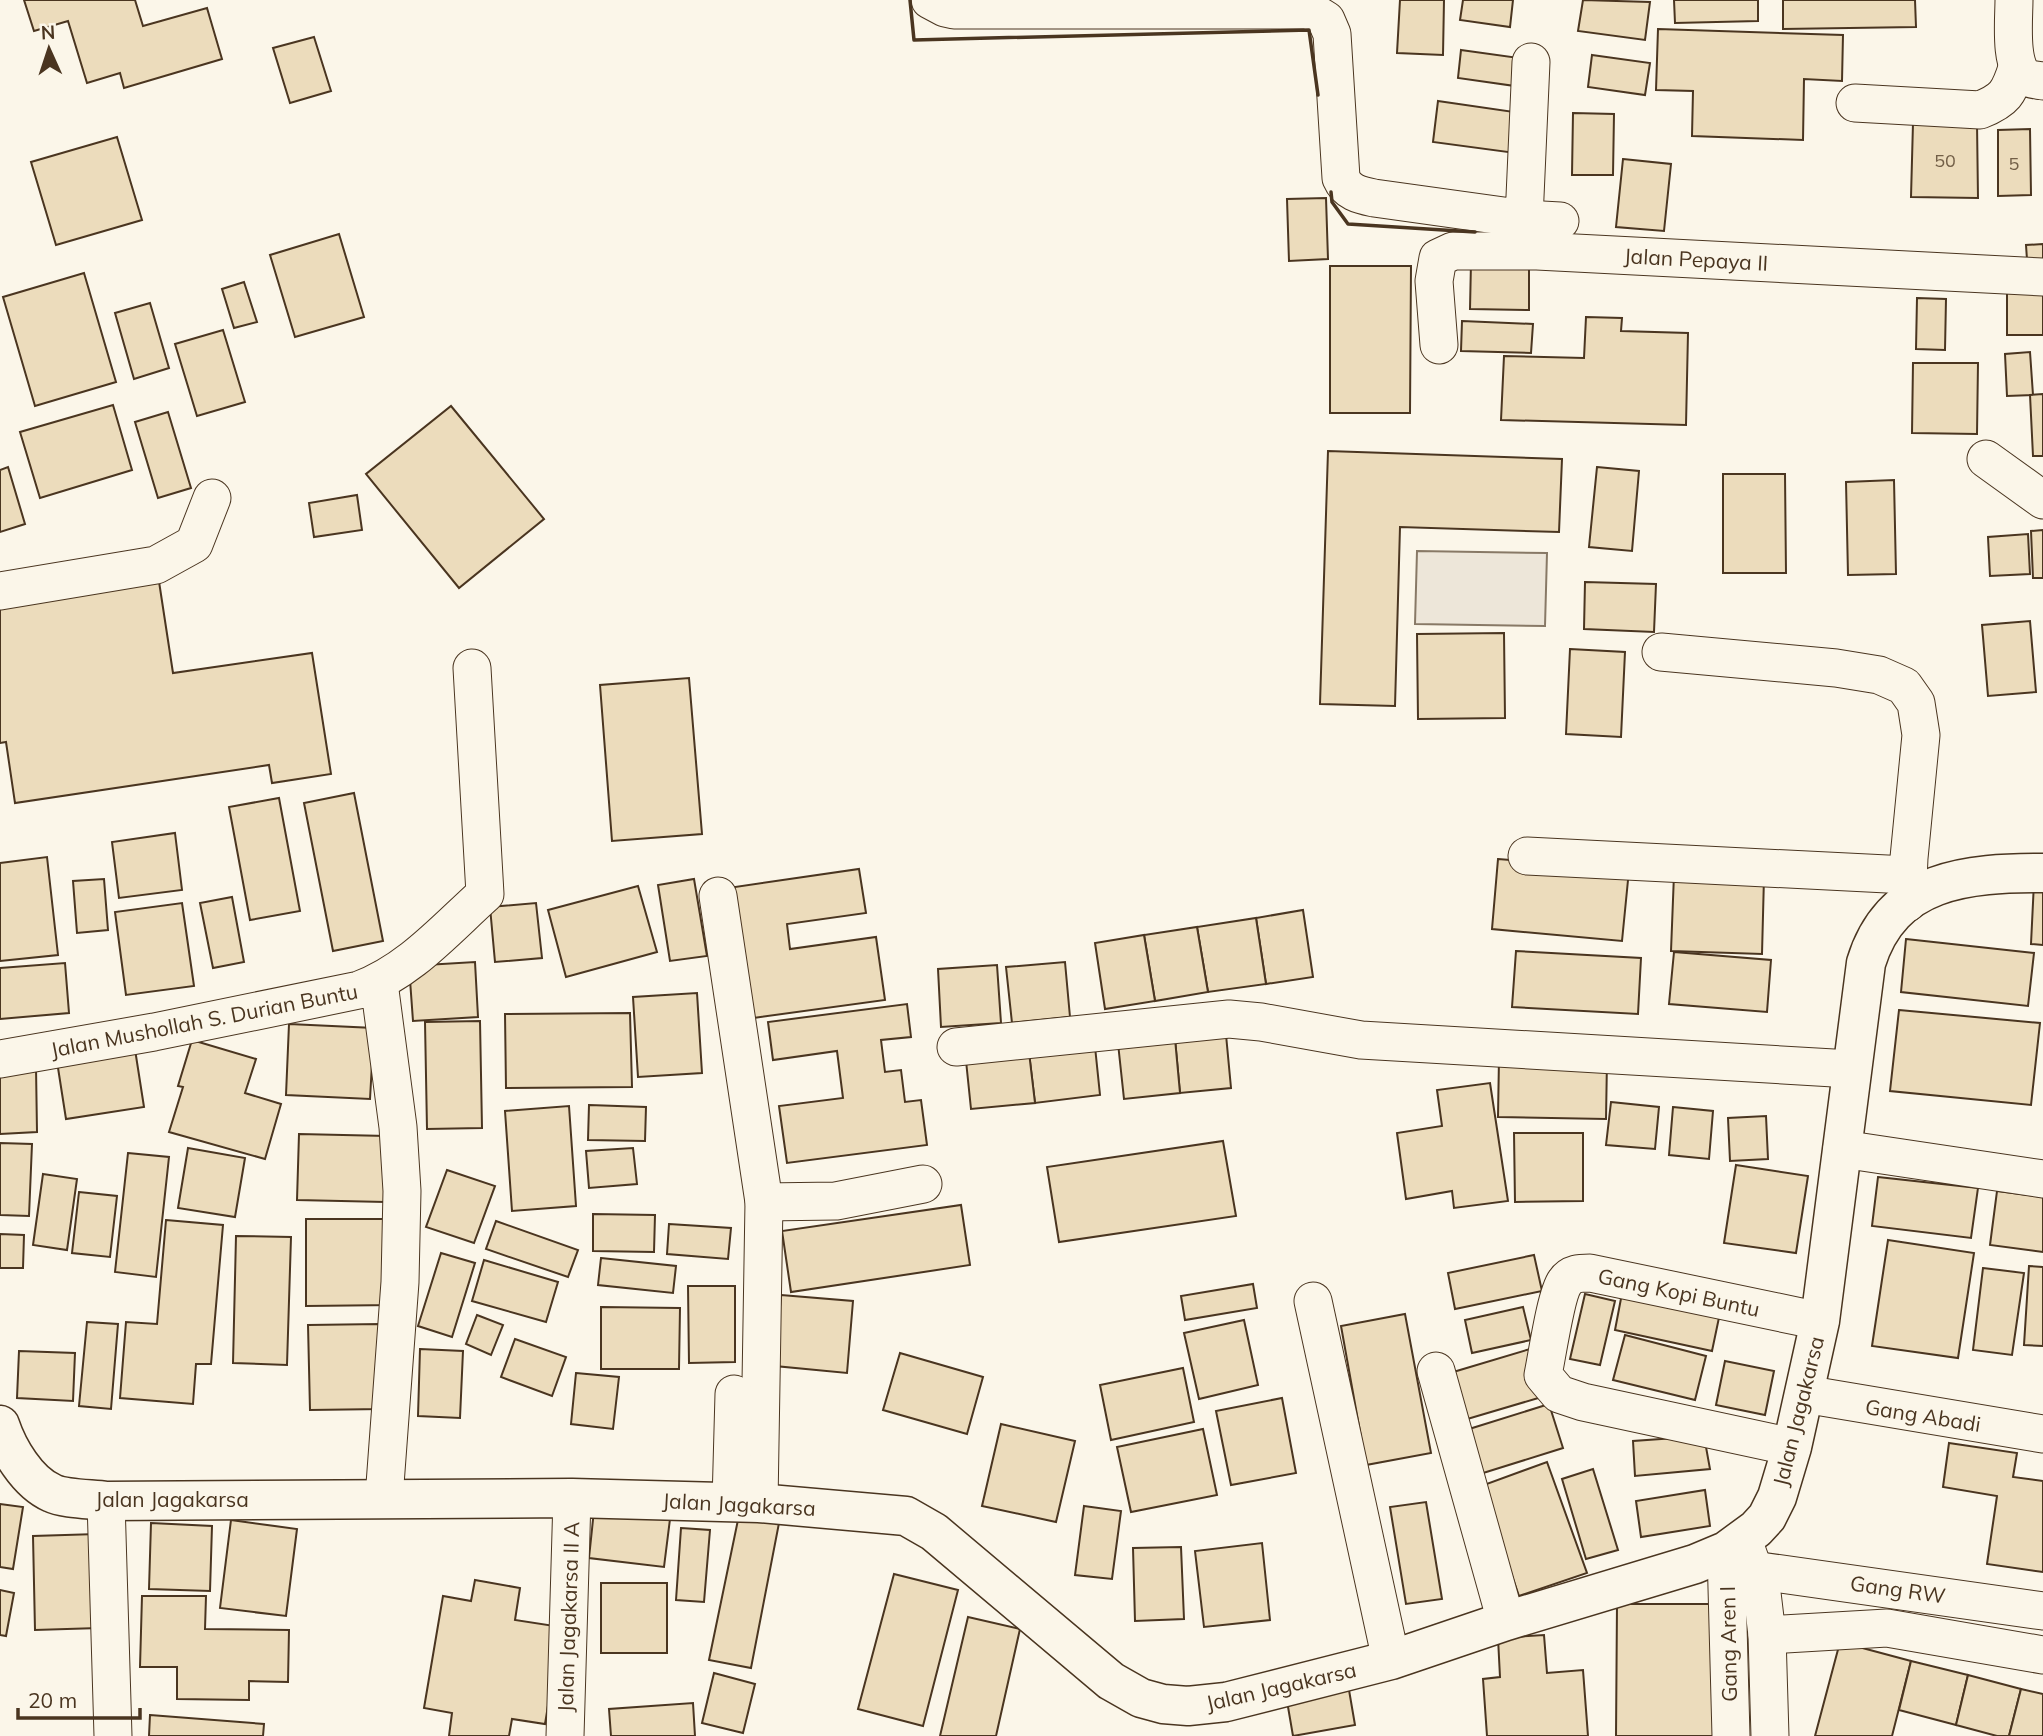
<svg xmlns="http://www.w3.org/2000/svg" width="2043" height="1736" font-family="Mulish,sans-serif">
<rect width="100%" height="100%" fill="#fbf6e9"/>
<!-- green -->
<path fill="#ede6d9" stroke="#887966" stroke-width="2" d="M1417,551L1547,553L1545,626L1415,624Z"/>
<!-- building -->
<g fill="#ecdcbc" stroke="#4a3520" stroke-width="2">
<path d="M24,0H135L143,26L207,8L222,59L124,88L120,73L87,83L68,21L34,31Z"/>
<path d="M1400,0H1444L1443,55L1397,53Z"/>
<path d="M1463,0H1513L1510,27L1460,20Z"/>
<path d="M1583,0L1650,2L1645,40L1578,31Z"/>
<path d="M1674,0H1758V21L1675,23Z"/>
<path d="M1783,0H1915L1916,27L1783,29Z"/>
<path d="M1658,29L1843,35L1842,81L1804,79L1803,140L1692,136L1693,91L1656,90Z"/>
<path d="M314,37L331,91L290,103L273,48Z"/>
<path d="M1461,50L1519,58L1515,86L1458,78Z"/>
<path d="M1592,55L1650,63L1645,95L1588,87Z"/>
<path d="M1438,101L1521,113L1515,153L1433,142Z"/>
<path d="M1573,113L1614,114L1613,175H1572Z"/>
<path d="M1913,123H1977L1978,198L1911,197Z"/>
<path d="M2030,129L2031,195L1998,196V130Z"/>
<path d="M117,137L142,220L56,245L31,162Z"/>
<path d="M1623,159L1671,164L1664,231L1616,227Z"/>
<path d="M1326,198L1328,259L1289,261L1287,199Z"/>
<path d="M339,234L364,317L295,337L270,255Z"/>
<path d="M2043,244V273L2028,274L2026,245Z"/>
<path d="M1471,262H1529V310L1470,309Z"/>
<path d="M1330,266H1411L1410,413H1330Z"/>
<path d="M84,273L116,382L35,406L3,297Z"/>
<path d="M244,282L257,322L234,328L222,289Z"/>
<rect x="2007" y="283" width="36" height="52"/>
<path d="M1917,298L1946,299L1945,350L1916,349Z"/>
<path d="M150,303L169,368L134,379L115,313Z"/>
<path d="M1586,317L1622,318L1621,331L1688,333L1686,425L1501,420L1504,356L1584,358Z"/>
<path d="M1462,321L1533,324L1531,353L1461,351Z"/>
<path d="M223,330L245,402L197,416L175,344Z"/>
<path d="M2030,352L2033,395L2007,396L2005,354Z"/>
<path d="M1913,363H1978L1977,434L1912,433Z"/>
<path d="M2043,394V456H2033L2030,395Z"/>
<path d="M113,405L132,470L40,498L20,432Z"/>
<path d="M451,406L544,519L459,588L366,474Z"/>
<path d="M168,412L191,488L158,498L135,422Z"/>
<path d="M1328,451L1562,459L1559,532L1400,527L1395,706L1320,704Z"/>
<path d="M8,467L25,524L0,532V470Z"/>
<path d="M1597,467L1639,471L1632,551L1589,547Z"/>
<path d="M1723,474H1785L1786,573H1723Z"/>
<path d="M1894,480L1896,574L1848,575L1846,482Z"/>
<path d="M357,495L362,530L314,537L309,503Z"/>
<path d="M2043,530V578H2033L2031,531Z"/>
<path d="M2028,534L2030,574L1990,576L1988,537Z"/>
<path d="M158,575L173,673L312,653L331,774L272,783L269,765L15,803L6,742L0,743V599Z"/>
<path d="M1585,582L1656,584L1654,632L1584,629Z"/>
<path d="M2030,621L2036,692L1988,696L1982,625Z"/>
<path d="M1504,633L1505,718L1418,719L1417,634Z"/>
<path d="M1570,649L1625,652L1621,737L1566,734Z"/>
<path d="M689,678L702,834L612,841L600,685Z"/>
<path d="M354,793L383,941L333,951L304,803Z"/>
<path d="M279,798L300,911L250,920L229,807Z"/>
<path d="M175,833L182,890L119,898L112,842Z"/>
<path d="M47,857L58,955L0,961V863Z"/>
<path d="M1498,859L1629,870L1622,941L1492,929Z"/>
<path d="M859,869L866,913L787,924L790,949L876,937L885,1000L746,1019L728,888Z"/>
<path d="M1674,874L1764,877L1762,954L1671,951Z"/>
<path d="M104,879L108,930L77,933L73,881Z"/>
<path d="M694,879L707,956L670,961L658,885Z"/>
<path d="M2034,882L2043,883V945L2031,944Z"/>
<path d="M638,886L657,952L566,977L548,910Z"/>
<path d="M232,897L244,962L213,968L200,903Z"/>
<path d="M182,903L194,986L126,995L115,912Z"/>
<path d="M536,903L542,958L495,962L490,907Z"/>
<path d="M1303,910L1313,977L1266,984L1256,918Z"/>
<path d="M1256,918L1266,984L1208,992L1197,927Z"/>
<path d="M1197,927L1208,992L1155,1001L1144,935Z"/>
<path d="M1144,935L1155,1001L1105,1009L1095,943Z"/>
<path d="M1906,939L2034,953L2028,1006L1901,992Z"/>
<path d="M1516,951L1641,958L1638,1014L1512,1007Z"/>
<path d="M1674,952L1771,960L1767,1012L1669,1004Z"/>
<path d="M475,962L478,1017L413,1021L409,966Z"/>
<path d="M1065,962L1070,1017L1012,1023L1006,967Z"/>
<path d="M65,963L69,1013L0,1019V968Z"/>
<path d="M997,965L1001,1023L941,1027L938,969Z"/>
<path d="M697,993L702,1073L638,1077L633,997Z"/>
<path d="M907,1004L911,1037L881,1040L885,1072L901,1070L905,1102L921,1100L927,1145L787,1163L779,1106L843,1098L837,1051L773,1060L768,1022Z"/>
<path d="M1899,1010L2040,1023L2031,1105L1890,1091Z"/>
<path d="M630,1013L632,1087L506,1088L505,1014Z"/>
<path d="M480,1021L482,1128L427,1129L425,1022Z"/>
<path d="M289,1024L374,1028L370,1099L286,1095Z"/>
<path d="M1225,1024L1231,1088L1180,1093L1174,1028Z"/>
<path d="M1174,1028L1180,1093L1124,1099L1117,1034Z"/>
<path d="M1094,1037L1100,1095L1035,1103L1028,1044Z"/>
<path d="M192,1040L256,1059L245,1093L281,1104L265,1159L169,1132L183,1087L178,1086Z"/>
<path d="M134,1043L144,1107L66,1119L56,1055Z"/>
<path d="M1028,1044L1035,1103L971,1109L965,1051Z"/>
<path d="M1499,1058L1607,1060L1606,1119L1498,1117Z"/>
<path d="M36,1067L37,1132L0,1134V1068Z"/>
<path d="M1490,1083L1508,1201L1454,1208L1452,1191L1406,1199L1397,1133L1442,1126L1437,1090Z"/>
<path d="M1611,1102L1659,1107L1655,1149L1606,1145Z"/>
<path d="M589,1105L646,1107L645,1141L588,1140Z"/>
<path d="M569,1106L576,1206L512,1211L505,1111Z"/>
<path d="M1673,1107L1713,1111L1709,1159L1669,1155Z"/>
<path d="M1766,1116L1768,1159L1730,1161L1728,1118Z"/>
<path d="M1514,1133H1583V1201L1515,1202Z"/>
<path d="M299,1134L387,1136L385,1202L297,1200Z"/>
<path d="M1223,1141L1236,1216L1059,1242L1047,1167Z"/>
<path d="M0,1143L32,1144L29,1216L0,1215Z"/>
<path d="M188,1148L245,1158L235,1217L178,1208Z"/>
<path d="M633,1148L637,1184L589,1188L586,1151Z"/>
<path d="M128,1153L169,1157L156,1277L115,1272Z"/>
<path d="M1736,1165L1808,1176L1796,1253L1724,1243Z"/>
<path d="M447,1170L495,1186L474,1243L426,1227Z"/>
<path d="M43,1174L77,1179L67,1250L33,1245Z"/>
<path d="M1878,1177L1978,1188L1971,1238L1872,1226Z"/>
<path d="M1997,1191L2043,1197V1252L1990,1245Z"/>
<path d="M79,1192L117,1196L110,1257L72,1253Z"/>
<path d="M961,1205L970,1265L791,1292L782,1231Z"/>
<path d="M593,1214L655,1215L654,1252L593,1251Z"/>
<path d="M306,1219H394V1305L306,1306Z"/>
<path d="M166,1220L223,1225L211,1364H196L193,1404L120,1398L126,1322L157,1324Z"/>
<path d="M496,1221L578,1250L568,1277L486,1249Z"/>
<path d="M669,1224L731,1228L728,1259L667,1254Z"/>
<path d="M0,1234L24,1235L23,1268H0Z"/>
<path d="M236,1236L291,1237L287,1365L233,1363Z"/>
<path d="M1888,1240L1974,1253L1958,1358L1872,1346Z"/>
<path d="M441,1253L475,1263L452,1337L418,1326Z"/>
<path d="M1534,1255L1542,1291L1455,1309L1448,1273Z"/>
<path d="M601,1258L676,1266L673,1293L598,1285Z"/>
<path d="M484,1260L558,1282L546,1322L472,1301Z"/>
<path d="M2029,1266L2043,1267V1346L2024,1345Z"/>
<path d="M1983,1268L2024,1273L2012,1355L1973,1350Z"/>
<path d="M1253,1284L1257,1308L1185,1320L1181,1296Z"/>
<path d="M688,1286H735V1362L689,1363Z"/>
<path d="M1623,1288L1721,1308L1712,1351L1615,1330Z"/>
<path d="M1585,1294L1615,1301L1600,1365L1570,1359Z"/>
<path d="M781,1295L853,1301L847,1373L775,1366Z"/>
<path d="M601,1307L680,1308L679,1369H601Z"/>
<path d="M1523,1307L1531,1340L1472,1353L1465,1320Z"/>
<path d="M1405,1314L1431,1453L1366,1465L1341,1326Z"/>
<path d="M477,1315L503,1325L491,1355L466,1344Z"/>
<path d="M1244,1320L1258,1385L1199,1399L1184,1333Z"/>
<path d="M87,1322L118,1324L111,1409L79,1406Z"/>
<path d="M380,1324L382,1409L310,1410L308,1325Z"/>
<path d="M1625,1335L1706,1356L1695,1400L1613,1380Z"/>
<path d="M515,1339L566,1357L552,1396L501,1377Z"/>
<path d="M420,1349L463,1351L460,1418L418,1416Z"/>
<path d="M1530,1349L1545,1396L1464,1420L1450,1373Z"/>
<path d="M19,1351L75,1353L73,1401L17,1398Z"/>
<path d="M900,1353L983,1377L967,1434L883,1410Z"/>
<path d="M1725,1361L1774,1371L1765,1415L1716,1405Z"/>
<path d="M1183,1368L1194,1422L1111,1440L1100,1385Z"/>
<path d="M576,1373L619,1377L613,1429L571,1424Z"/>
<path d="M1282,1398L1296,1473L1231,1485L1216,1411Z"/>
<path d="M1549,1404L1563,1448L1480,1474L1466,1430Z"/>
<path d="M1001,1424L1075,1441L1056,1522L982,1506Z"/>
<path d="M1203,1429L1217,1495L1131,1512L1117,1447Z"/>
<path d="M1704,1436L1710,1469L1635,1476L1633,1441Z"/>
<path d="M1949,1443L2017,1453L2013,1477L2043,1481V1572L1987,1564L1997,1496L1943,1487Z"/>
<path d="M1547,1462L1587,1573L1519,1596L1481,1486Z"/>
<path d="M1593,1469L1618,1550L1586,1559L1562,1479Z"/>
<path d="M1705,1490L1710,1526L1641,1537L1636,1501Z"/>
<path d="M1426,1502L1442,1599L1406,1604L1390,1507Z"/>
<path d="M0,1504L23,1507L13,1569L0,1567Z"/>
<path d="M1084,1506L1121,1511L1112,1579L1075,1575Z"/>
<path d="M594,1510L670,1519L664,1567L589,1558Z"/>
<path d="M739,1515L779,1523L751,1668L709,1660Z"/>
<path d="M231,1520L297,1529L286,1616L220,1608Z"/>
<path d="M151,1523L212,1526L210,1591L149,1589Z"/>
<path d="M681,1528L710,1530L704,1602L676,1600Z"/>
<path d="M97,1534L99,1628L35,1630L33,1536Z"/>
<path d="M1262,1543L1270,1620L1204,1627L1195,1551Z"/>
<path d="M1181,1547L1184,1619L1135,1621L1133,1548Z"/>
<path d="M894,1574L958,1590L923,1726L858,1709Z"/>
<path d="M475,1580L520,1588L515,1620L561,1627L545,1724L512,1719L509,1736H449L452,1713L424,1708L443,1596L471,1601Z"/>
<rect x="601" y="1583" width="66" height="70"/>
<path d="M0,1590L14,1593L6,1636L0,1635Z"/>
<path d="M142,1596H206L205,1629L289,1630L288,1682L249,1681V1700L177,1699V1667H140Z"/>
<path d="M1617,1604H1718L1717,1736H1616Z"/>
<path d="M968,1617L1020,1629L996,1736H940Z"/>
<path d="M1544,1635L1547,1673L1583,1670L1588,1736H1487L1483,1679L1500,1677L1498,1638Z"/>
<path d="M1840,1642L1911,1661L1892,1736H1815Z"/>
<path d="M1911,1661L1968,1675L1956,1725L1899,1710Z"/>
<path d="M714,1673L755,1684L743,1733L702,1723Z"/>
<path d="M1968,1675L2021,1689L2009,1736H1997L1956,1725Z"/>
<path d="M2021,1689L2043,1694V1736H2009Z"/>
<path d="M1349,1690L1355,1725L1293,1736L1287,1701Z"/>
<path d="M693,1703L695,1736H611L609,1709Z"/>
<path d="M150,1715L264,1724L263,1736H149Z"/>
</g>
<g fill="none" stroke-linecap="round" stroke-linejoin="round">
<defs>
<g id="street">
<path d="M930,0L945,8L954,10H1306L1313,12L1326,20L1332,34L1341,178C1347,192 1359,195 1374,198L1524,219L1531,62"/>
<path d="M2014,0C2014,18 2009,68 2026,77C2031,80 2038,80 2043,81"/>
<path d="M1855,103L1980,110C2005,100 2009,93 2017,68"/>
<path d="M1524,219L1560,221"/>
<path d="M1439,345L1434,281L1438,258L1453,251H1537L2043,277"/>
<path d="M1986,459L2043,500"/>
<path d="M0,591L156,565L194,544L212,498"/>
<path d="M1661,652L1836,668L1879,675L1904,686L1916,703L1921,735L1909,858L1907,903"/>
<path d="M1527,856L1907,875"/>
<path d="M718,896L764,1202L759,1503"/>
<path d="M379,983L398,1127L402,1191L400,1282L384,1498"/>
<path d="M956,1047L1229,1019L1261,1022L1361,1040L1851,1069"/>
<path d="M0,1059L154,1032L359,990C409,972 446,929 485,894L472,668"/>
<path d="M1842,1149L2043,1179"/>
<path d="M764,1202L836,1201L923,1184"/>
<path d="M1313,1301L1391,1660"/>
<path d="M1436,1371L1506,1621"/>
<path d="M1804,1394L2043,1434"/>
<path d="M1792,1447L1583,1402L1559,1394L1543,1375C1547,1356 1556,1294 1565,1282C1571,1273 1580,1273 1590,1273L1820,1321"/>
<path d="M106,1501L113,1736"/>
<path d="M731,1502L734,1394"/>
<path d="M1726,1551L1731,1736"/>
<path d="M1747,1551L1762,1593L1767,1635L1770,1736"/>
<path d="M1753,1570L2043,1611"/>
<path d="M1767,1635L1887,1628L2043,1655"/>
<path d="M565,1736L572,1498"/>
</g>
<path id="secondary" d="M0,1425C8,1449 27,1482 52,1493C64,1499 92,1499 106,1501L572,1498L759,1503L906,1516L934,1532L1111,1681L1141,1698L1163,1704L1188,1706L1226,1702L1391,1660L1506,1621L1695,1564L1726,1551L1756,1529L1767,1517L1777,1497L1792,1447L1820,1321L1866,963C1892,878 1968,873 2043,873"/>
</defs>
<!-- street casing -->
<use href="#street" stroke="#4a3520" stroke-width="39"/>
<!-- secondary casing -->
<use href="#secondary" stroke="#4a3520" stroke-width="41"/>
<!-- street -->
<use href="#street" stroke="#fbf6e9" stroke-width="37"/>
<!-- secondary -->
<use href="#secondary" stroke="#fbf6e9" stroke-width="38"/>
<!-- wall -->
<g stroke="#4a3520" stroke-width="3.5">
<path d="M910,0L914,40L1309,30L1318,95"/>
<path d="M1331,192L1332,202L1348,224L1475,232"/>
</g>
</g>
<g text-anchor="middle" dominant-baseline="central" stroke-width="5" stroke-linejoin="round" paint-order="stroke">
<!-- number labels -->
<g font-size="18" fill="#725f47">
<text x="1945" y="160">50</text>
<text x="2014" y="163">5</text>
</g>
<!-- street labels -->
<g font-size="21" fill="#4a3520" stroke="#fbf6e9">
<text transform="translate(1696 259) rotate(3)">Jalan Pepaya II</text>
<text transform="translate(204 1020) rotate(-11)">Jalan Mushollah S. Durian Buntu</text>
<text transform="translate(1679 1292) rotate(12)">Gang Kopi Buntu</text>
<text transform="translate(1798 1411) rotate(-76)">Jalan Jagakarsa</text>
<text transform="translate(1923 1415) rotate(9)">Gang Abadi</text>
<text x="172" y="1499">Jalan Jagakarsa</text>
<text transform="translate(739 1504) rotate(3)">Jalan Jagakarsa</text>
<text transform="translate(1898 1589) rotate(8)">Gang RW</text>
<text transform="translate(568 1617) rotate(-88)">Jalan Jagakarsa II A</text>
<text transform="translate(1728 1644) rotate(-91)">Gang Aren I</text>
<text transform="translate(1281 1686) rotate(-13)">Jalan Jagakarsa</text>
</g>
</g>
<!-- north arrow -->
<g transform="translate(49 49) rotate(357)" stroke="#fbf6e9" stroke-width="5" paint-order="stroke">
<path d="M0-5L12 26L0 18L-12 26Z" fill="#4a3520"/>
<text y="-10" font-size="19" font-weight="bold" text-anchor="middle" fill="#4a3520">N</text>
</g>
<!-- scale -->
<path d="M18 1708v10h122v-10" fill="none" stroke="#4a3520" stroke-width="3.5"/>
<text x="28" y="1708" font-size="21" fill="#4a3520" stroke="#fbf6e9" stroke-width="5" paint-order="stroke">20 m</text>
</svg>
